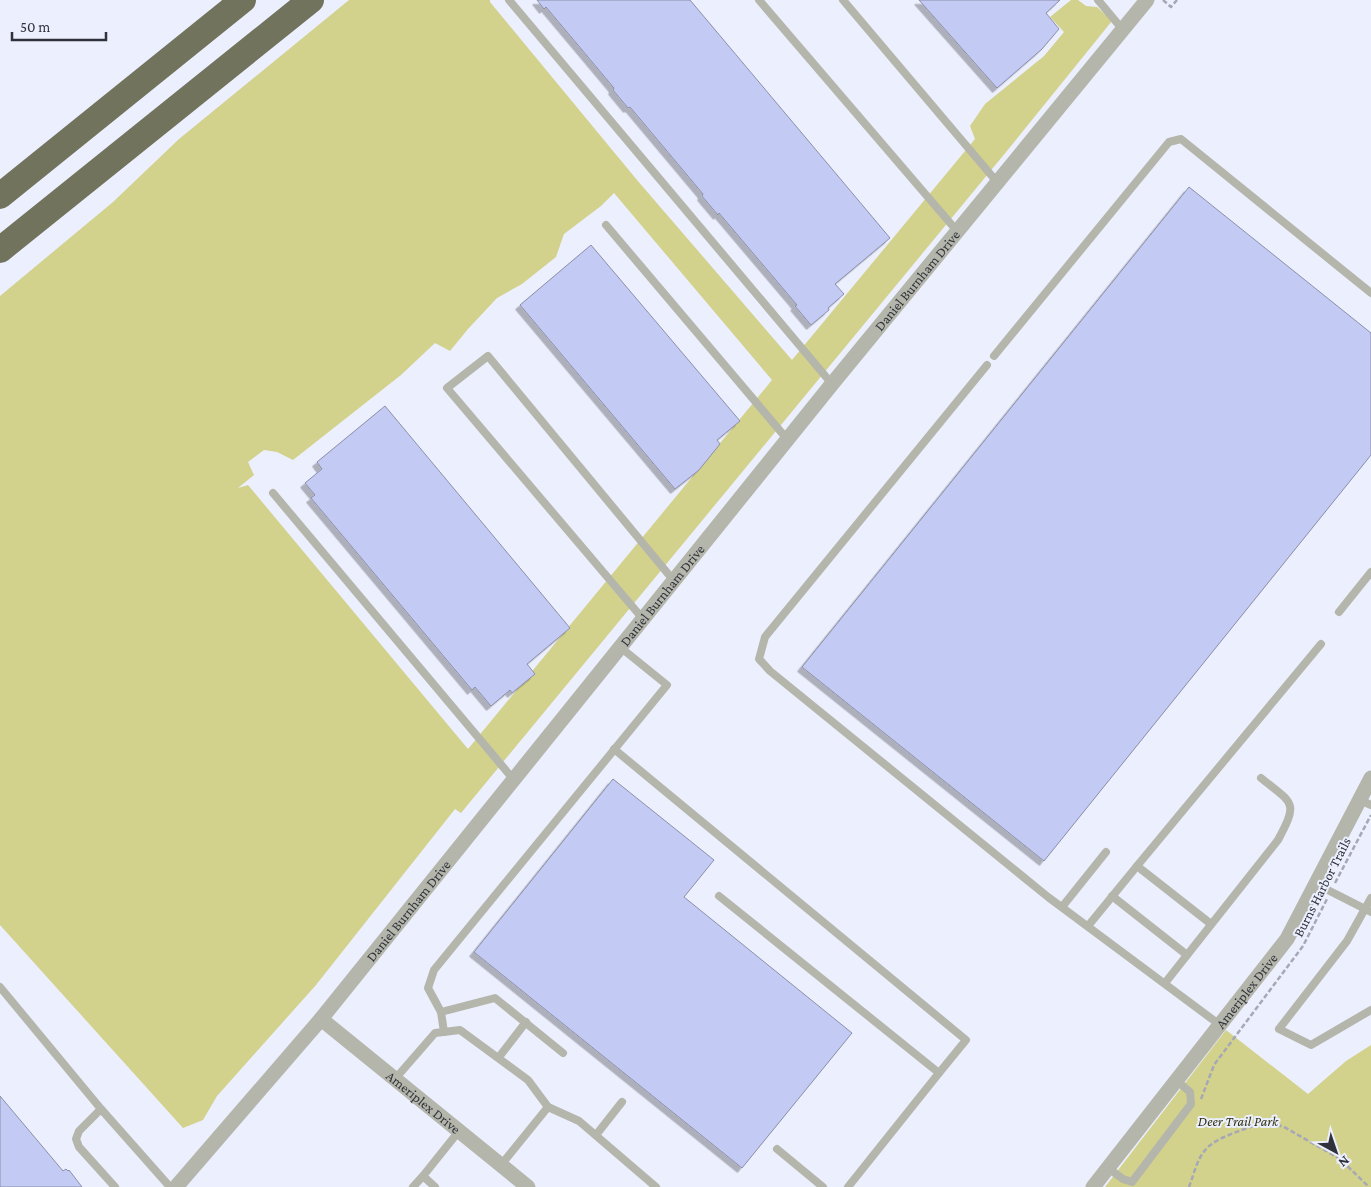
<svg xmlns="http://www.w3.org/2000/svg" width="1371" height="1187" font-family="'Crimson Pro',serif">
<defs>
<filter id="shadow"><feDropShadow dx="-4.5" dy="4.5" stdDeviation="0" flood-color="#0004"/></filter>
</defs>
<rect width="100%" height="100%" fill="#eceffe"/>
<!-- green -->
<g fill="#d2d28c" fill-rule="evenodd">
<path d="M349,0H490V2L637,180L792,360L975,139L970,126L985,104L1044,56L1064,32L1050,17L1071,0H1078L1086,6L1097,7L1112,21L1011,146L461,813L455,809L316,985L217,1096L203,1120L183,1128L0,925V296L113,202L179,139ZM614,193L772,380L468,749L248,485L238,488L254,475L248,462L264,450L277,452L293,460L401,375L435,343L450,351L468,329L497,298L522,284L556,257L564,234L601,206Z"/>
<path d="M1226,1030L1308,1094L1346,1061L1371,1045V1187H1105Z"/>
</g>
<!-- building -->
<g fill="#c3caf4" stroke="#8c90a7" filter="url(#shadow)">
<path d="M537,0H690L890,238L835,284L844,294L828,308L829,310L811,325L795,306L797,305L719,213L718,215L702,196L703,194L630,107L628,108L613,90L614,88L546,7L544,9Z"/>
<path d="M919,0H1060L1046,13L1059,29L1042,49L997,88Z"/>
<path d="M1189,187L1371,333V455L1044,861L802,667Z"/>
<path d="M591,245L740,421L717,440L720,444L699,470L675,489L520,305Z"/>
<path d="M385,406L570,628L527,664L535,674L512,693L510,690L491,706L475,687L472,690L311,498L315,495L305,483L322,469L317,462Z"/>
<path d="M613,779L714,860L684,897L852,1033L742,1168L474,952Z"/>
<path d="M0,1096L63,1171L66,1169L68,1171L69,1170L82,1187H0Z"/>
</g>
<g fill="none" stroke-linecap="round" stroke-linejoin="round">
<!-- path -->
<g stroke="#a6a8b5" stroke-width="2.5" stroke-dasharray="5 2.5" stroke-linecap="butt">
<path d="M1163,0L1171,7L1177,0"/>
<path d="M1335,883L1371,815"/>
<path d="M1201,1099L1214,1065L1303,946L1327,899"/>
<path d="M1189,1187C1194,1174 1197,1158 1207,1148C1218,1136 1252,1127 1268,1121L1286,1128L1340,1159L1369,1187"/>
</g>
<!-- lane -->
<g stroke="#b5b6ab" stroke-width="8">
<path d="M509,0L832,384"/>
<path d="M759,0L957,231"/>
<path d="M843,0L997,182"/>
<path d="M1098,0L1123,30"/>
<path d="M606,225L787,439"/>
<path d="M994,356L1169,142L1181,139L1371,293"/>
<path d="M987,365L765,637L759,659L770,671L1048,897L1220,1025"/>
<path d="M273,493L514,780"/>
<path d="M1339,612L1371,572"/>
<path d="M643,619L447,388L488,356L674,581"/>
<path d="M614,749L966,1040L939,1073"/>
<path d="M1360,800L1371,805"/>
<path d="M1137,866L1321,644"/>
<path d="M1316,884L1371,912"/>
<path d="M719,896L939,1073L848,1187"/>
<path d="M1112,896L1187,955"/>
<path d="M1371,898L1347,941L1279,1029L1311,1045L1371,1010"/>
<path d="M1062,907L1106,852"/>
<path d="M1088,926L1137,866L1211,924"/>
<path d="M1165,983L1278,840C1299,801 1293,804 1261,778"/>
<path d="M0,987L101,1109L170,1187"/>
<path d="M441,1012L428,988L434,970L667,685L620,647"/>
<path d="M444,1032L441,1012L495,998L563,1053"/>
<path d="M499,1057L526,1022"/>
<path d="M395,1079L435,1033L460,1030L528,1080L548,1107L501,1165"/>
<path d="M548,1107L579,1121L656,1187"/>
<path d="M101,1109L79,1131L76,1139L79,1147L115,1187"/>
<path d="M596,1135L622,1102"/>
<path d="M777,1149L823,1187"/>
<path d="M1108,1168L1123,1179L1132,1182L1191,1104L1190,1092L1176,1080"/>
<path d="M413,1187L423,1176"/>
<path d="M435,1187L423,1176L459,1131"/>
</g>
<!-- street -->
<g stroke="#b5b6ab" stroke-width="15">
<path id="s1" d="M321,1019L528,1187"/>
<path id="s2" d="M176,1187L321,1019L832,384L1147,0"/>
<path id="s3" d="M1093,1187L1287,939L1371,778"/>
</g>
<!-- highway -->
<g stroke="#72735c" stroke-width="26">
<path d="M0,196L243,0"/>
<path d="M0,250L311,0"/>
</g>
</g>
<g text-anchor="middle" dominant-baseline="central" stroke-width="4" stroke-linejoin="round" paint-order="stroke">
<!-- street labels -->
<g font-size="14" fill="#30323b" stroke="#eceffe">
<text stroke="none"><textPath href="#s2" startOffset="1171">Daniel Burnham Drive</textPath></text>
<text stroke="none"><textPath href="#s2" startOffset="766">Daniel Burnham Drive</textPath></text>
<text transform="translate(1322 887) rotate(-63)">Burns Harbor Trails</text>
<text stroke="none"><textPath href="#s2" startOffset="361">Daniel Burnham Drive</textPath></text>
<text stroke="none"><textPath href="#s3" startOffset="249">Ameriplex Drive</textPath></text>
<text stroke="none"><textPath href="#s1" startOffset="132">Ameriplex Drive</textPath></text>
</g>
<!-- park labels -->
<g font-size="14" font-style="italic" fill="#31310f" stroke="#eceffe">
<text x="1238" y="1121">Deer Trail Park</text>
</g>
</g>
<!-- north arrow -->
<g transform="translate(1336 1152) rotate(140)" stroke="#eceffe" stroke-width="4" paint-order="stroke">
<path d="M0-4L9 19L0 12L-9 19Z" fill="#30323b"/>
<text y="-8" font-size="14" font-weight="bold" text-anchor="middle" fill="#30323b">N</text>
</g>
<!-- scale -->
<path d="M12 32v8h94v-8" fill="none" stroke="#30323b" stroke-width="2.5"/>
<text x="20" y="32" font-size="15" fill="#30323b" stroke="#eceffe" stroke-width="4" paint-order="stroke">50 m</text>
</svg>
